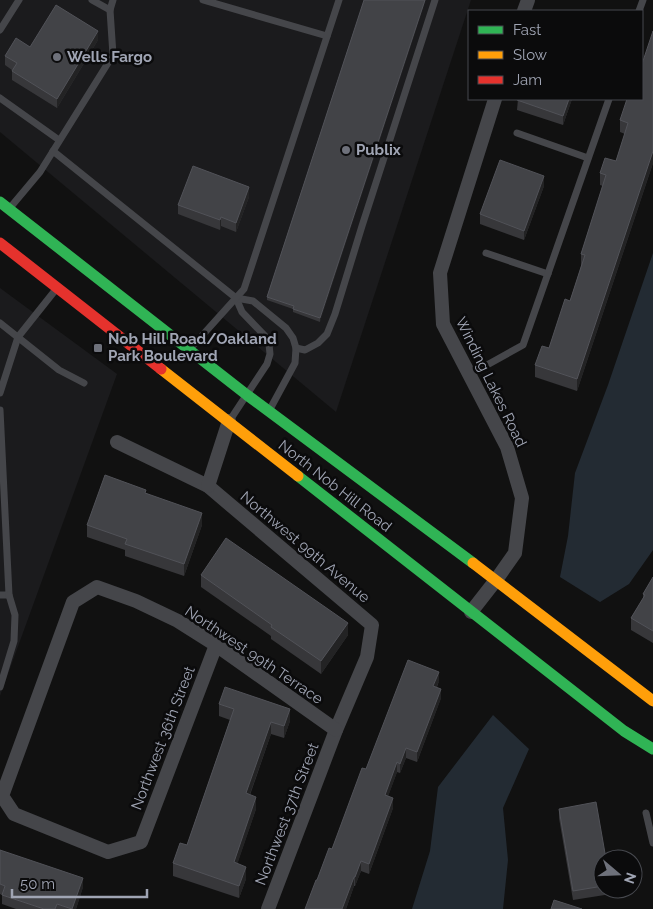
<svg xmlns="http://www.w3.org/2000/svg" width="653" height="909" font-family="Raleway,sans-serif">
<rect width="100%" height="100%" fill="#111"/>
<!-- built -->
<g fill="#1b1b1d">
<path d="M0,0H471L336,412L0,132Z"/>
<path d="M0,288L117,374L0,696Z"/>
</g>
<!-- water -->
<g fill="#232b33">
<path d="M653,253V550L629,584L600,602L560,577L568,536L575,473L608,385Z"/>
<path d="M493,715L529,749L503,808L508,860L503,909H412L430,851L438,787Z"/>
</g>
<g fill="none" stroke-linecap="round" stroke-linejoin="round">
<!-- lane -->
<g stroke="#45464a" stroke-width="7">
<path d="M92,0L110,10"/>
<path d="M203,0L327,36"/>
<path d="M639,11L643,0"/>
<path d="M0,30L19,0"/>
<path d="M0,98L59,140"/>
<path d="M517,133L588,158"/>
<path d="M53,151L236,298L242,312L265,336L269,344L270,354L267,364L230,420"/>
<path d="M9,209L40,172L113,55L110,10L113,0"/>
<path d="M486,253L548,274"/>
<path d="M236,298L253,301L286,328L293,338L296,348L295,363L269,411"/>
<path d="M0,323L59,370L84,383"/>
<path d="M296,348L305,350L318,343L327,334L335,314L362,226L435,0"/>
<path d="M190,349L244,289L339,0"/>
<path d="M469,375L523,345L609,99"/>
<path d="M0,393L18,337L57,288"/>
<path d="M0,410L9,595H0"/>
<path d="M0,687L14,641L15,615L9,595"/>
<path d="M646,813L653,843"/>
</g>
<!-- street -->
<g stroke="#45464a" stroke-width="14">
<path d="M524,11L528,0"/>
<path d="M117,442L208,486L372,625L367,657L336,730L268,909"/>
<path d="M208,486L229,421"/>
<path d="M471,612L496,580L515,553L522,498L507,447L443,324L440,273L495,99"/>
<path d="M216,645L141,842L108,852L14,814L2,796L73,602L97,587L136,601L178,621L216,645L336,730"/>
</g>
<!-- fast -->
<g stroke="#30b455" stroke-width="11">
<path d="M0,202L247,395L473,563"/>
<path d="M298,476L624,731L653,749"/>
</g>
<!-- slow -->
<g stroke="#ff9f0a" stroke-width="11">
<path d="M161,369L298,476"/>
<path d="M473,563L653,701"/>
</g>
<!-- jam -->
<path stroke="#e5322d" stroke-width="11" d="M0,243L161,369"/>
</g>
<!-- wall -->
<g fill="#37373a">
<path d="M364,0L320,322L293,312V309L267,300V297Z"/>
<path d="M653,31V163L577,391L535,377V365L549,348L570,301L581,266V254L603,186L600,185V173L616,161L625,134L620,132V120L642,99Z"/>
<path d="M98,40L57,108L12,80V70L5,65V56L30,47Z"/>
<path d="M518,99H572L563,125L517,110Z"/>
<path d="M544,186L524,240L480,224V214Z"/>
<path d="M249,197L236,232L221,226L220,230L178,214V205Z"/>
<path d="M146,493L202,525L184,576L125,556V550L87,537V525Z"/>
<path d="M201,575L348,635L321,674L271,639V636L201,587Z"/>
<path d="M653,577V643L631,630V618L643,599V594Z"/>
<path d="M439,681L437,687L441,698L417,762L406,758L400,773L397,772L388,796L393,808L369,874L361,871L355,886H354L346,909H305L317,880L332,849L366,769Z"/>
<path d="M219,704L290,721L284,738L271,734L250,795L256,809L237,864L246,879L239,898L173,876V863L187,845L230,720L219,716Z"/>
<path d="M559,809L603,859V889H611V894L573,900L559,818Z"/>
<path d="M0,850L83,887L76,909H16L2,904V895L0,894Z"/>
</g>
<!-- shaded-wall -->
<g fill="#232324">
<path d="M425,0H426L320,322V318Z"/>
<path d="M98,31V40L57,108V99Z"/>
<path d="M569,99H572L563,125V116Z"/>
<path d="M653,151V163L577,391V379Z"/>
<path d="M544,176V186L524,240V231Z"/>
<path d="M249,187V197L236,232V223Z"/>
<path d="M221,217V226L220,230V220Z"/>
<path d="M202,513V525L184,576V564Z"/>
<path d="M348,623V635L321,674V661Z"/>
<path d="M439,672V681L433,695V686Z"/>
<path d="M441,689V698L417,762V752Z"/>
<path d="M290,709V721L284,738V726Z"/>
<path d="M271,722V734L246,805V793Z"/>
<path d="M406,748V758L400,773V764Z"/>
<path d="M397,762V772L385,805V795Z"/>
<path d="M256,797V809L234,874V862Z"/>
<path d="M393,798V808L369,874V864Z"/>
<path d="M361,861V871L355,886V877Z"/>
<path d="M246,867V879L239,898V886Z"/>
<path d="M354,877V886L346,909H342Z"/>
<path d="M83,878V887L76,909H72Z"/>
</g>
<!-- building -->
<g fill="#424347" stroke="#515258">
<path d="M364,0H425L320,318L293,309L294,306L267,297Z"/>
<path d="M56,5L98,31L57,99L12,71L17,63L5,56L16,38L30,47Z"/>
<path d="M653,31V151L577,379L535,365L542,346L549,348L565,299L570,301L585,255L581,254L606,175L600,173L605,158L616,161L628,123L620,120L627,99H642V64Z"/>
<path d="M518,99H569L563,116L517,100Z"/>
<path d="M500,160L544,176L524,231L480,214Z"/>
<path d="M193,166L249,187L236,223L221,217L220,220L178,205Z"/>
<path d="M105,475L146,490L145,493L202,513L184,564L125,544L127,539L87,525Z"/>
<path d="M226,538L348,623L321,661L271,627L272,625L201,575Z"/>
<path d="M653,577V631L631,618L645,595L643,594Z"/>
<path d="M408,660L439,672L433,686L441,689L417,752L406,748L400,764L397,762L385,795L393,798L369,864L361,861L355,877H354L342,909H305L316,880H317L329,848L332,849L362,768L366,769Z"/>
<path d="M225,687L290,709L284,726L271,722L246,793L256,797L234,862L246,867L239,886L173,863L180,843L187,845L234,709L219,704Z"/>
<path d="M596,802L606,859H603V886L573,891L559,809Z"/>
<path d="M0,850L83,878L72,909L57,904L55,909H44L2,895L5,886L0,884Z"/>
<path d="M554,900L582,909H551Z"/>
</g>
<!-- markers -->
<g fill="#6e717b" stroke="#0b0b0c" stroke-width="2">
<circle cx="57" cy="57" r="5"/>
<circle cx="346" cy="150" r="5"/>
<rect x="93" y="343" width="10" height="10" rx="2.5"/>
</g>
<g text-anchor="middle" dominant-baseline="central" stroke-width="5" stroke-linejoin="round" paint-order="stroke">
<!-- poi labels -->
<g font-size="15" font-weight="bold" fill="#a0a5b4" stroke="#0b0b0c" text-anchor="start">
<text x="67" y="57">Wells Fargo</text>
<text x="356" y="150">Publix</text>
<text x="108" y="339">Nob Hill Road/Oakland<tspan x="108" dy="17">Park Boulevard</tspan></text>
</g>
<!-- street labels -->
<g font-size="15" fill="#a0a5b4" stroke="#0b0b0c">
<text transform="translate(491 382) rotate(64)">Winding Lakes Road</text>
<text transform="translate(335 486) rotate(38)">North Nob Hill Road</text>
<text transform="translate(305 547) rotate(40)">Northwest 99th Avenue</text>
<text transform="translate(254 655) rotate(34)">Northwest 99th Terrace</text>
<text transform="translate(163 738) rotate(-69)">Northwest 36th Street</text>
<text transform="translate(287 814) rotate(-69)">Northwest 37th Street</text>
</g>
</g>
<!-- legend -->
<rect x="468" y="10" width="175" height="90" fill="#0b0b0c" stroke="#47494f"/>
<rect x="478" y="26" width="25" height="8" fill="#30b455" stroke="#47494f"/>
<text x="513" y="35" font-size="15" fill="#a0a5b4">Fast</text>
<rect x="478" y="51" width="25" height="8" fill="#ff9f0a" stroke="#47494f"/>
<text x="513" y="60" font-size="15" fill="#a0a5b4">Slow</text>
<rect x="478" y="76" width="25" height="8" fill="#e5322d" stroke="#47494f"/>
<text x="513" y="85" font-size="15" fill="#a0a5b4">Jam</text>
<!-- north arrow -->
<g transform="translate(618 874) rotate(109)"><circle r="24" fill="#0b0b0c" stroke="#47494f"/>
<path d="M0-4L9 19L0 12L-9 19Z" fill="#6e717b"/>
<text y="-8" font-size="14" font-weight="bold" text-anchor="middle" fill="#a0a5b4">N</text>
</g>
<!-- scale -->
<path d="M12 889v8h135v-8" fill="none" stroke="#a0a5b4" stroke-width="2.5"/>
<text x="20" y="889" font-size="15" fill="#a0a5b4" stroke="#0b0b0c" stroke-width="4" paint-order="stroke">50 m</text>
</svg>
